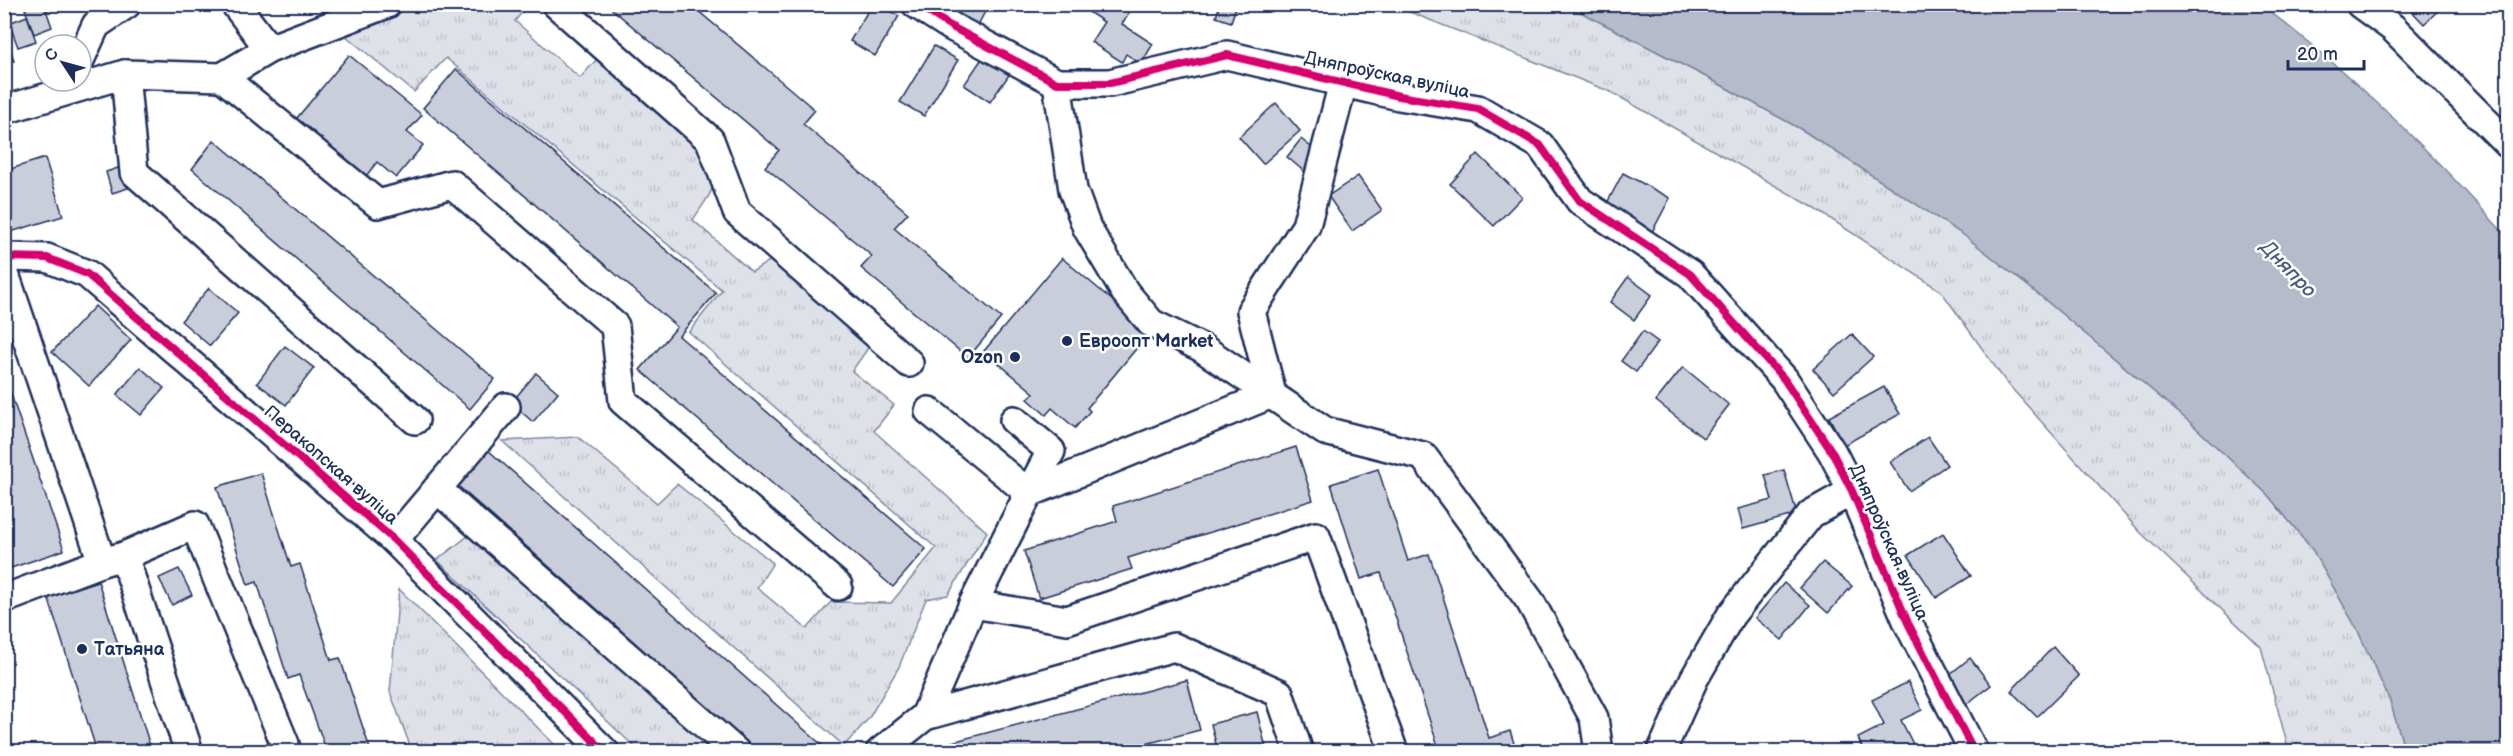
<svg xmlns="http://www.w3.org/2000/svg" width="2513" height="756" font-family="'Balsamiq Sans',sans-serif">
<defs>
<pattern id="grass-tufts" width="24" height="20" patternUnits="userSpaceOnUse" patternTransform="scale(1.5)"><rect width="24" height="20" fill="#dee1e7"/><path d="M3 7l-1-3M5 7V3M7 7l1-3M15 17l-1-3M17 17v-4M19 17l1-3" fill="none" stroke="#bec1c9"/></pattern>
</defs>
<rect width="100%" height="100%" fill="#fff"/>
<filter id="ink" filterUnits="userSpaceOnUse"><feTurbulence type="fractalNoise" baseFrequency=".0167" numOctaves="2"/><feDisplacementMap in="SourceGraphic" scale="12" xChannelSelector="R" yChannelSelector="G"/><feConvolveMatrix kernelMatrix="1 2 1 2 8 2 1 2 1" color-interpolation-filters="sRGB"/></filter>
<g filter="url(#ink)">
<!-- grass -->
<g fill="url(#grass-tufts)" stroke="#7c88a2" stroke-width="1.5">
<path d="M419,5H528L515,21L580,78L598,58L707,151C722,187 711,191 693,220L752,272L772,259L870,345L852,371L894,405L874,431L987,532L948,595L926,599L899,667L869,718L844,746L502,441L578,437L657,503L677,484L773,563L757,588L807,629L831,602L891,603L936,548L689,332L722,290L446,58L414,92L346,36L349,27Z"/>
<path d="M1392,5H1567L1714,81L1804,131L1966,236L2043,298L2192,424L2267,494L2312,549L2358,631L2390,701L2405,751H2289L2261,647L2140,532L2006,382L1941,291L1811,206L1611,92Z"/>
<path d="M468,536L709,742L700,751H639L437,560Z"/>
<path d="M399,589L561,751H412L390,692Z"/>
</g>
<!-- water -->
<path fill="#b5bbca" stroke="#77839f" stroke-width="1.5" d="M2260,4C2351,73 2433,153 2508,238V751H2405L2390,701L2358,631L2312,549L2267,494L2192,424L2043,298L1965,236L1804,131L1714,81L1567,5Z"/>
<!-- building -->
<g fill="#caceda" stroke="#1b2f5e" stroke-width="1.5">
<path d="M38,4H44L52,27L34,34L25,9Z"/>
<path d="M44,4H64L46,11Z"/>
<path d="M606,4H690L815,110L803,124L908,213L894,228L1001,318L968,358L861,268L872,256L765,167L779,150Z"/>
<path d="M872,4H879L899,16L875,56L850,41Z"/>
<path d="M938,4H989L978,25Z"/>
<path d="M1088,4H1130L1133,6L1122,24L1153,44L1141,64L1126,54L1122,62L1091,42L1104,22L1084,9Z"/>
<path d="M1220,4H1237L1231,22L1216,17Z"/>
<path d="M2405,4H2445L2424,24Z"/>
<path d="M27,16L36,41L18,47L9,23Z"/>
<path d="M4,28L14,61L4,63Z"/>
<path d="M934,46L958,60L924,116L900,102Z"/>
<path d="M349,55L422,115L407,132L423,145L396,178L377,162L362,181L292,124Z"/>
<path d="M983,57L1009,75L990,102L964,85Z"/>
<path d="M456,69L716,293L679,336L926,549L893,587L640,370L677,327L423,108Z"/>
<path d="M1276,103L1300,131L1263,164L1239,137Z"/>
<path d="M1301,139L1321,155L1306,173L1287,157Z"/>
<path d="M214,140L495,379L470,409L192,169Z"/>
<path d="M1478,154L1522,197L1494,226L1450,184Z"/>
<path d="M45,158L63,216L4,234V171Z"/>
<path d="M121,167L128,188L112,193L106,172Z"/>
<path d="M1623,173L1670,198L1652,232L1605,207Z"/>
<path d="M1358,176L1382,210L1352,231L1328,196Z"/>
<path d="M1062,258L1150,332L1087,408L1090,411L1075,428L1052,408L1046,415L1028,399L1034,393L984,351Z"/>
<path d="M1628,277L1652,295L1634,320L1610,302Z"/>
<path d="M209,288L238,313L210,346L181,321Z"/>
<path d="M95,306L131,340L89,386L52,352Z"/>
<path d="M1643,331L1658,342L1636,372L1621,361Z"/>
<path d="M1852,334L1873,357L1834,392L1813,369Z"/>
<path d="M285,346L314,368L286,405L257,383Z"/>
<path d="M140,367L164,388L141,415L117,395Z"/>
<path d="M1683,367L1729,405L1703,438L1656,401Z"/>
<path d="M536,373L558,392L533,422L511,403Z"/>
<path d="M4,374L64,550L11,568L4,548Z"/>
<path d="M1884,387L1900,414L1844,445L1829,417Z"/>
<path d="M1928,437L1947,465L1909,491L1890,462Z"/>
<path d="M1296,447L1313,500L1128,558L1132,569L1039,598L1024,551L1117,521L1113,506Z"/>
<path d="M488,450L824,747L820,752H758L457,485Z"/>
<path d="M1378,469L1408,561L1429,554L1489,738L1510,731L1517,752H1462L1461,749L1440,752L1381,573L1361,579L1331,484Z"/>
<path d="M1784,470L1797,514L1743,529L1738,509L1772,500L1765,475Z"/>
<path d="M261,473L291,567L300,564L331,660L340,658L371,752H327L299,675L288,679L257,582L248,585L217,487Z"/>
<path d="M1943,533L1971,576L1936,598L1908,555Z"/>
<path d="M1823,562L1852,586L1828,613L1800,588Z"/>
<path d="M179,569L192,595L172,605L159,578Z"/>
<path d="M98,581L152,752H97L48,597Z"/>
<path d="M1784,583L1810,605L1782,640L1755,618Z"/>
<path d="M2053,647L2079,676L2037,717L2011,691Z"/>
<path d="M1970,658L1991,685L1964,706L1944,679Z"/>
<path d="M1187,680L1200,730L1114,752H914Z"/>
<path d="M1908,682L1922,710L1901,720L1917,752H1864L1858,738L1884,725L1872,700Z"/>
<path d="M1257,712L1267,752H1218L1211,724Z"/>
</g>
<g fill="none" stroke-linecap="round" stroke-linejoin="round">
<defs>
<g id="minor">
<path d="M235,4L269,49"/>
<path d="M556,4L710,140L737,212L909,363"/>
<path d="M916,4L952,27L1057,83H1110L1227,55L1399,96L1478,109L1540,145L1580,201L1690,274L1784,379L1832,452L1852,491L1908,623L1974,752"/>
<path d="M2360,4L2393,28L2508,144"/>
<path d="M81,58L96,25L127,4"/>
<path d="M125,74L134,172L415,420"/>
<path d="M222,77L378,204L452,184L615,326L623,401L838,586"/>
<path d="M1057,83L1073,190L1087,228L1125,292L1151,323L1202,348L1325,431L1423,456L1530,601L1594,718L1599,752"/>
<path d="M4,110L125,74L222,77L269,49L387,4"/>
<path d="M4,257L47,258L87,274L394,540L605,752"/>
<path d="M4,271L102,562L4,599"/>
<path d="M929,411L1029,493L1051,451L1014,420"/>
<path d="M437,489L736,752"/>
<path d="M394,540L506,407"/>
<path d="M124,556L189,752"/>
<path d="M102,562L124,556L195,525L285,744"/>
<path d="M973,604L1029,493L1272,394L1251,311L1306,226L1343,83"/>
<path d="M925,716L973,604L1067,620L1316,536L1394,752"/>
<path d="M880,752L925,716L1174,647L1279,693L1299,752"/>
<path d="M1661,752L1694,679L1731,615L1811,514L1852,491"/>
</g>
</defs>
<!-- minor casing -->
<use href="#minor" stroke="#1b2f5e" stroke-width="32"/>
<!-- minor -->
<use href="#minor" stroke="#fff" stroke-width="27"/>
<defs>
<g id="cycleway">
<path d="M916,4L952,27L1057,83H1110L1227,55L1399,96L1478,109L1540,145L1580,201L1690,274L1784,379L1832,452L1852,491L1908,623L1974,752"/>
<path d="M4,257L47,258L87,274L394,540L605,752"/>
</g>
</defs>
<!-- cycleway casing -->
<use href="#cycleway" stroke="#fff" stroke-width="11"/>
<!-- cycleway -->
<use href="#cycleway" stroke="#d6006c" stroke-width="8"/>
</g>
</g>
<!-- markers -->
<g fill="#1b2f5e" stroke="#fff" stroke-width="2">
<circle cx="1067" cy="341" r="6"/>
<circle cx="1015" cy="357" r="6"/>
<circle cx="82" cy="649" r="6"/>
</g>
<g text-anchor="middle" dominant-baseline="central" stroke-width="5" stroke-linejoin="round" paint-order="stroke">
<!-- street labels -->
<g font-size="18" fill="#1b2f5e" stroke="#fff">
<text transform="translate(1387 75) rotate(12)">Дняпроўская вуліца</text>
<text transform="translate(331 465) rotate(41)">Перакопская вуліца</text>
<text transform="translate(1889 542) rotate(66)">Дняпроўская вуліца</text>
</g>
<!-- poi labels -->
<g font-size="18" font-weight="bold" fill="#1b2f5e" stroke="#fff" text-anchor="start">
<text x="1079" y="341">Евроопт Market</text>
<text x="1003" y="357" text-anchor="end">Ozon</text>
<text x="94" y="649">Татьяна</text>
</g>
<!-- water labels -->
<g font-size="20" font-style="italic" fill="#49597e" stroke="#fff">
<text transform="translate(2288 269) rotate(46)">Дняпро</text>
</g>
</g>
<!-- margin -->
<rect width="2513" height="756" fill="none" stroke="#fff" stroke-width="24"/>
<rect x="12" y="12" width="2489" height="732" fill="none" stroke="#1b2f5e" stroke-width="2" filter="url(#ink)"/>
<!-- north arrow -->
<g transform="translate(63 63) rotate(306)"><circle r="28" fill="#ffffff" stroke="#a4acbf" stroke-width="1.5"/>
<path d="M0-4.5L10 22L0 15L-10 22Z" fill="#1b2f5e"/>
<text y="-9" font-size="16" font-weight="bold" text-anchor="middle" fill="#1b2f5e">С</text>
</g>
<!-- scale -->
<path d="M2288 60v9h76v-9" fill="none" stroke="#1b2f5e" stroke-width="3"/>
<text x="2297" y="60" font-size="18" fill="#1b2f5e" stroke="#ffffff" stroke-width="4.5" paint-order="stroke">20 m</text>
</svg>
